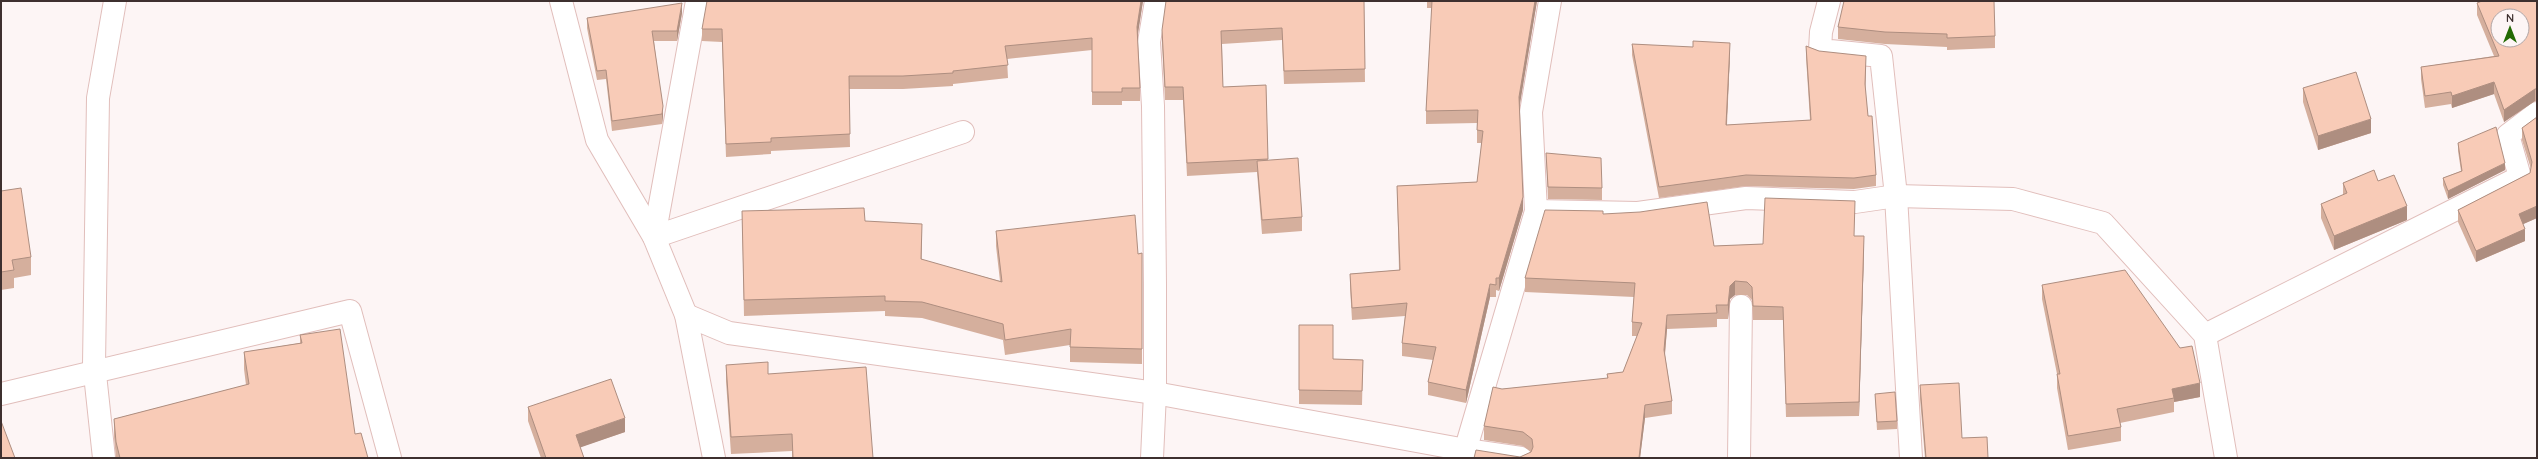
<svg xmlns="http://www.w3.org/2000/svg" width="2538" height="459" font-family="Quicksand,sans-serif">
<rect width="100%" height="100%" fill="#fdf5f5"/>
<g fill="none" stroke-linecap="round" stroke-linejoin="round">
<defs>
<g id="street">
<path d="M561,1L597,140L654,237L686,315L714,458"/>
<path d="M697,1L654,237L963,132"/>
<path d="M1829,1L1821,32L1820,50L1881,56L1896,196L1911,458"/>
<path d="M1536,211L1638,213L1746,198L1855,202L1896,196L2013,199L2103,223L2205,335L2226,458"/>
<path d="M686,315L729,333L1155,393L1466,450L1521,458"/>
<path d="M2205,335L2520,177L2508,135L2537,113"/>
<path d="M1,394L350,311L390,458"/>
<path d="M104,458L94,365L98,98L115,1"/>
<path d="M1152,458L1155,393V284L1153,106L1149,42L1156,1"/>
<path d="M1463,458L1536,211L1531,112L1550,1"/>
<path d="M1739,458L1741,306"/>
</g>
</defs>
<!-- street casing -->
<use href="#street" stroke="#e1bebb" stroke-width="24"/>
<!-- street -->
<use href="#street" stroke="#fff" stroke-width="22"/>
</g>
<!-- wall -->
<g fill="#d5af9d">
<path d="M1143,1L1137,37L1140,88V101H1122V105H1092V50L1007,59L1008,78L953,84V86L903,89H849L850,147L771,151V154L726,157L722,42L702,41V29Z"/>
<path d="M1364,1L1365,82L1284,84L1282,40L1222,44L1223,87L1266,85L1268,160L1302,217V231L1262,234L1257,172L1187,176L1183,100H1165L1162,43V30Z"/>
<path d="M1427,1H1537L1519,107L1523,210L1499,291L1496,290V297H1490L1466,403L1428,395V382L1433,360L1402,356V343L1405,316L1352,320L1350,287V274L1399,270L1397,186L1477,182L1482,143H1477V123L1426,124V111L1432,8H1427Z"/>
<path d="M2537,1V101H2535L2504,122L2494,94L2452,108L2451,104L2425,108L2421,79V67L2494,56L2477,15V3Z"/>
<path d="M682,13L677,41H654L663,116L662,124L612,131L606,79L597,80L587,28V18Z"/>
<path d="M1838,27L1995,36V48L1947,50V47L1885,44L1838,39Z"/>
<path d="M1632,44L1730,54L1727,125L1810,120L1806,57V46L1819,51L1866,67L1865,88L1868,116L1876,175V186L1854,189L1746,186L1659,198L1632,55Z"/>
<path d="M2303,88L2371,133L2318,150L2303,102Z"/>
<path d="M2537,117V218L2523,224L2525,241L2476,262L2458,222V210L2530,173L2531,169L2522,140V128Z"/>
<path d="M2458,143L2505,170L2448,199L2443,185V178L2461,171L2458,151Z"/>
<path d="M1546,153L1602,188V200L1548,199Z"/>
<path d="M2378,181L2407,220L2334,250L2321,218V204L2343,195V183Z"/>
<path d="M1,191L31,257V275L14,278V288L1,290Z"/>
<path d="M742,211L865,221L922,239L921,260L1000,281L996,246V231L1138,254L1142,253V364L1070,362V345L1005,355L1003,340L922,318L885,316V311L744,316Z"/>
<path d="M1603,214L1714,246L1763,244L1854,236L1864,250L1859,416L1786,417L1783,320H1753L1752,300L1747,295H1735L1730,299L1728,319H1717V327L1667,329L1665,355L1672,401V414L1645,418L1640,458H1474L1520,457L1531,452L1523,446L1484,440V426L1502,389L1607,379V374L1623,372L1637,336H1632V322L1634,297L1525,292V278Z"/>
<path d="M2042,285L2200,397L2174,402V412L2120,423L2121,427V441L2068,450L2057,388V374L2042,299Z"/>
<path d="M1299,325L1333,359L1363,360L1362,405L1299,404Z"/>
<path d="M300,335L368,458H116L114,437V419L246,385L244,369V352L300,343Z"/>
<path d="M726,365L768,374L873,458H792V451L731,454L726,381Z"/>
<path d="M1920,385L1962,438L1988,458H1925L1920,399Z"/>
<path d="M1875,394L1897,421V429L1877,430Z"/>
<path d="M528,407L625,432L580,447L584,458H541L528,421Z"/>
</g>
<!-- shaded-wall -->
<g fill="#ae8e80">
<path d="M1141,1H1143L1137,40V27Z"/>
<path d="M1535,1H1537L1519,110V97Z"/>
<path d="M682,3V13L677,41V31Z"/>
<path d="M1730,43V54L1726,136V125Z"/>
<path d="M1866,56V67L1865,95V84Z"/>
<path d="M2494,82V94L2452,108V96Z"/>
<path d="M2535,89V101L2504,122V110Z"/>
<path d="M663,106V116L662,124V114Z"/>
<path d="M2371,119V133L2318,150V136Z"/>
<path d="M2505,163V170L2448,199V191Z"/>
<path d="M1523,197V210L1499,291V278Z"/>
<path d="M2407,206V220L2334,250V236Z"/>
<path d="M2537,206V218L2519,226V214Z"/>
<path d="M922,224V239L921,275V259Z"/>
<path d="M2525,229V241L2476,262V251Z"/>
<path d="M1864,236V250L1859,416V402Z"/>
<path d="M1735,281V295L1730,299L1728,319V305L1730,286Z"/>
<path d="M1490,284V297L1466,403V390Z"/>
<path d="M1667,315V329L1664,363V350Z"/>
<path d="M2200,383V397L2174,402V398L2172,389Z"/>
<path d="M1645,405V418L1640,458H1639Z"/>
<path d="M625,418V432L576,449V435Z"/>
</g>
<!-- building -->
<g fill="#f8cbb7" stroke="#ae8e80" fill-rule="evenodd">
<path d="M707,1H1141L1137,27L1140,88H1122V92H1092V38L1005,46L1008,65L953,71V73L903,76H849L850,134L771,138V142L726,144L722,29H702Z"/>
<path d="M1166,1H1364L1365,69L1284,71L1282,28L1221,31L1223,87L1266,85L1268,159L1187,163L1183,87H1165L1162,30Z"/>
<path d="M1432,1H1535L1519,97L1523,197L1499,278H1496V285L1490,284L1466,390L1428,382L1436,347L1402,343L1407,303L1352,308L1350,274L1400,270L1397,186L1477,182L1483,131L1477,130L1478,110L1426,111Z"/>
<path d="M1844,1H1994L1995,36L1947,38V34L1885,32L1838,27Z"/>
<path d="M2482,1H2537V89H2535L2504,110L2494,82L2452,96L2451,92L2425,96L2421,67L2499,56L2477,3ZM2498,16H2522V40H2498Z"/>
<path d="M682,3L677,31H652L663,106L662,114L612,121L606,70L597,71L587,18Z"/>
<path d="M1693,41L1730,43L1726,125L1811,120L1806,46L1819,51L1866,56L1865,84L1868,116H1872L1876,175L1854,178L1746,175L1659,187L1632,44L1693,47Z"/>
<path d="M2356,72L2371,119L2318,136L2303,88Z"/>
<path d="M2537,117V206L2519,214L2525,229L2476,251L2458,210L2530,173L2532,162L2522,128Z"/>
<path d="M2496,127L2505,163L2448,191L2443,178L2462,171L2458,143Z"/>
<path d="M1546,153L1601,158L1602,188L1548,187Z"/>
<path d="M1298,158L1302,217L1262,220L1257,161Z"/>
<path d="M2374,170L2378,181L2394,175L2407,206L2334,236L2321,204L2347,193L2343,183Z"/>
<path d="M21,188L31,257L12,260L14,270L1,272V191Z"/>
<path d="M1765,198L1855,201L1854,236H1864L1859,402L1786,404L1783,307L1753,306L1752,287L1747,282L1735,281L1730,286L1728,305H1716L1717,313L1667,315L1664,350L1672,401L1645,405L1639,458H1474L1476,450L1520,457L1531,452L1533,447L1532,439L1523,432L1484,426L1493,387L1502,389L1608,378L1607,374L1623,372L1642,323L1632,322L1635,283L1525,278L1545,210L1603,211V214L1640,212L1707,202L1714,246L1763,244Z"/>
<path d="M864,208L865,221L922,224L921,259L1002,282L996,231L1135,215L1138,254L1142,253V349L1070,347L1071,329L1005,340L1003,324L922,302L885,301V296L744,300L742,211Z"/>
<path d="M2125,270L2180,348L2192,346L2200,383L2172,389L2174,398L2117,409L2121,427L2068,436L2057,374H2060L2042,285Z"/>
<path d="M1299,325H1333V359L1363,360L1362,391L1299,390Z"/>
<path d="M340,329L355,434L361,433L368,458H120L116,442L114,419L249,384L244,352L302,343L300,335Z"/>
<path d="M768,362V374L866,367L873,458H793L792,434L731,437L726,365Z"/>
<path d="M611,379L625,418L576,435L584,458H546L528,407Z"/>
<path d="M1959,383L1962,438L1987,437L1988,458H1926L1920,385Z"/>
<path d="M1895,392L1897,421L1877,422L1875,394Z"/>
<path d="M1,421L15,458H1Z"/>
</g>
<!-- border -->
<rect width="2538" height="459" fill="none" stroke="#3e302f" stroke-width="4"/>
<!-- north arrow -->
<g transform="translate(2510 28)"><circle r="19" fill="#fdf5f5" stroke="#b1a6a6"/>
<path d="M0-3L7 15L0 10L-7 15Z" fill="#236a03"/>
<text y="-6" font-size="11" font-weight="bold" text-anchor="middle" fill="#3e302f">N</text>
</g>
</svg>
